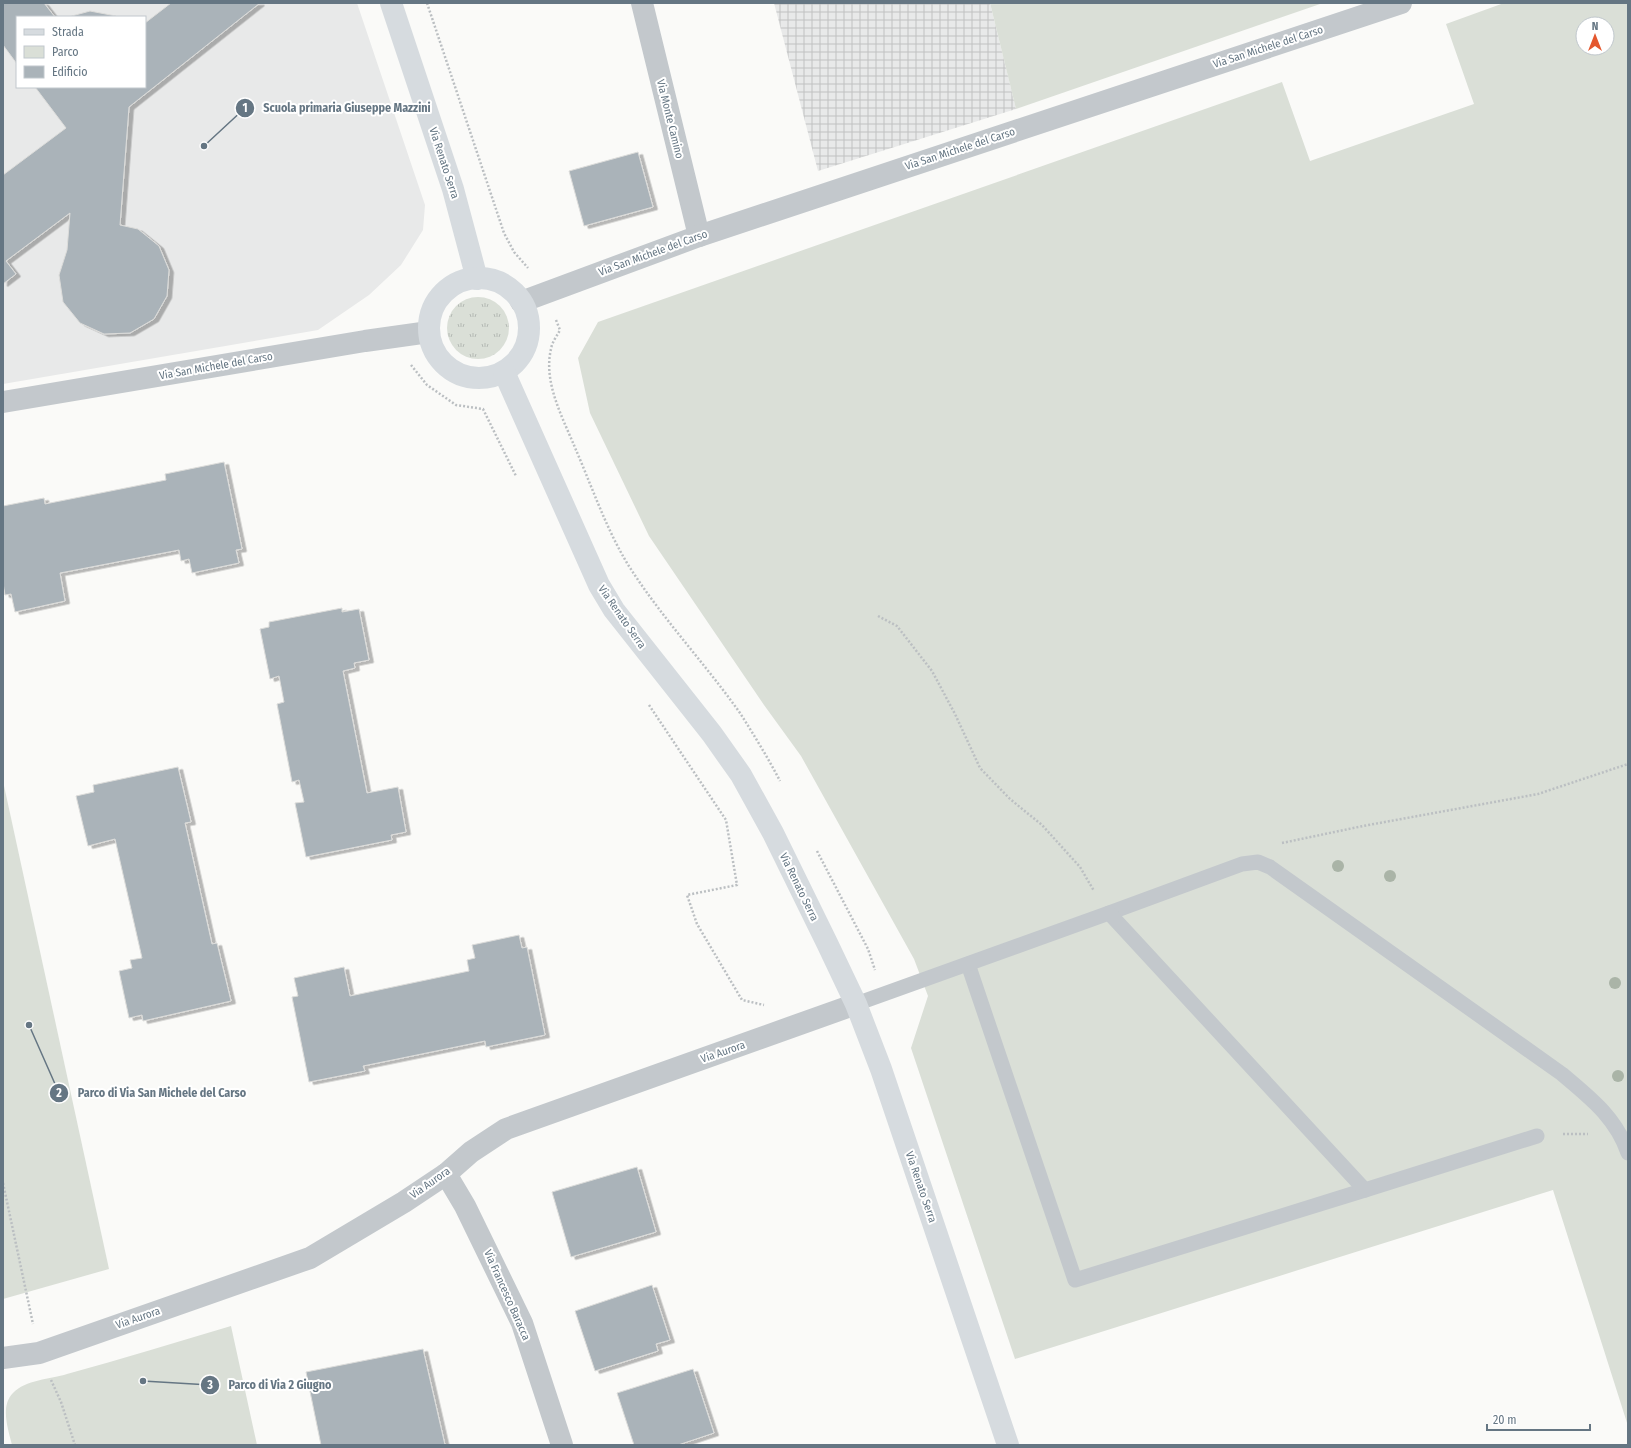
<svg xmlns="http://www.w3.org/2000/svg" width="1631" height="1448" font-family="'Fira Sans Condensed',sans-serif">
<defs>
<pattern id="industrial-grid" width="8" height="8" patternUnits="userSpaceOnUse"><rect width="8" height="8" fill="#e8e9e9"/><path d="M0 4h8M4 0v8" fill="none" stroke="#c0c1c2"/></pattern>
<pattern id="grass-tufts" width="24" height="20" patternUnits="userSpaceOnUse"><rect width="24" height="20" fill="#dadfd7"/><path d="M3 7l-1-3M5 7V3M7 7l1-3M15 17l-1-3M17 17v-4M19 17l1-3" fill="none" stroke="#b4b9b4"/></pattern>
<filter id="shadow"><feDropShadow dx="4.5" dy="2.5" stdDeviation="0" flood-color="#0004"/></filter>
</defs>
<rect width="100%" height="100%" fill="#fafaf8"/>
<!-- built -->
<path fill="#e8e9e9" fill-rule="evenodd" d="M3,3H357L425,205L423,230L401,265L369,295L318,330L3,384ZM17,17H145V87H17Z"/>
<!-- industrial -->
<path fill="url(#industrial-grid)" d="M774,3H990L1016,109L818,171Z"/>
<!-- grass -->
<circle fill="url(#grass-tufts)" cx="478" cy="328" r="31"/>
<!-- park -->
<g fill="#dadfd7" fill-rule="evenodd">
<path d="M990,3H1323L1016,109Z"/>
<path d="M1504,3H1628V1426L1553,1190L1015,1359L911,1048L928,996L914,959L801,756L764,705L649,536L590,413L578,358L598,322L1282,82L1310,161L1474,104L1446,24ZM1583,24H1607V48H1583Z"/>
<path d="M3,781L109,1269L3,1299Z"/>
<path d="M231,1326L257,1445H12C8,1429 0,1406 13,1393C25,1380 51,1379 67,1374C122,1359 176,1342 231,1326Z"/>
</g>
<!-- building -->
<g fill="#aab3b9" stroke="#dcdcda" filter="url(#shadow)">
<path d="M3,3H44L55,17H17V64L3,45Z"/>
<path d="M171,3H260L129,107L120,225L138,229L159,246L169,270L167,296L154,319L130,333L104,334L80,323L63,302L59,275L67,250L70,213L6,261L16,274L3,284V175L66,128L35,87H145V23Z"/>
<path d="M90,11L116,16L117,17H68Z"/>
<path d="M638,152L653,207L584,226L569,171Z"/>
<path d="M224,462L242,549L236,550L239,563L192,573L189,559L181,561L179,550L60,573L65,601L15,612L11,594L5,595L3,583V506L44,498L45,504L166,480L165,474Z"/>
<path d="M342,608V612L359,609L369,660L354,663L355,668L343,671L367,793L398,787L406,832L391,835L392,840L306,857L295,803L304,802L299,780L292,782L277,704L284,702L279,676L270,679L260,629L269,627V622Z"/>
<path d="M178,767L191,822L185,823L212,944L217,943L231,1001L143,1021L142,1015L129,1018L119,971L132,968L130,960L142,958L115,839L88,846L76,796L94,792L93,785Z"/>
<path d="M519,935L522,948L527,947L545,1035L486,1047L485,1041L363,1066L365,1071L309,1082L292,997L298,996L294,978L344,967L350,996L469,971L467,960L475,958L472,945Z"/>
<path d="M637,1167L656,1232L571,1257L552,1192Z"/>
<path d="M652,1285L670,1340L656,1344L658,1351L595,1371L575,1311Z"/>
<path d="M423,1349L445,1445H321L306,1372Z"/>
<path d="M693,1369L714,1433L678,1445H634L617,1393Z"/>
</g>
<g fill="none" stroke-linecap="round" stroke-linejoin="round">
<!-- path -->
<g stroke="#bbbfc2" stroke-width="2.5" stroke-dasharray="2 2" stroke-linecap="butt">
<path d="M427,3L504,233L514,252L528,268"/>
<path d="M556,320L560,330C557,336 552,342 551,349C543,383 563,418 576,450C592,487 606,528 627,563C660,616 704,662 740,713C754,735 768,758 780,781"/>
<path d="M411,365L427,385L456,405L483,409L516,476"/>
<path d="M878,616L897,626L932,671L955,714L980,768L1010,799L1042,825L1080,867L1094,891"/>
<path d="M649,705L726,820L737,885L687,895L697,924L742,1000L764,1005"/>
<path d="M1282,843L1363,826L1538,794L1628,764"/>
<path d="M817,851L868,949L875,970"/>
<path d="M1563,1134H1588"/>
<path d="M3,1183L33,1324"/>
<path d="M51,1380L61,1402L75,1445"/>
</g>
<!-- lane -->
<g stroke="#c3c8cc" stroke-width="15">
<path d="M1109,913L1242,864L1258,862L1270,867L1562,1074C1589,1097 1616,1117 1628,1153"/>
<path d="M968,964L1075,1280L1365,1190"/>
<path d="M856,1004L1109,913L1365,1190L1537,1136"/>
</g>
<!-- street -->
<g stroke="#c3c8cc" stroke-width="22">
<path d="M642,3L699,236"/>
<path d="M521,302L699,236L1401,3"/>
<path d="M3,402L365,341L429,332"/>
<path d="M446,1174L465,1206L522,1323L562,1445"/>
<path d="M3,1358L39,1353L310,1258L404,1202L446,1174L471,1152L506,1129L856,1004"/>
</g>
<!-- secondary -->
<g stroke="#d6dbdf" stroke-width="22">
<path d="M391,3L453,189L477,279"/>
<circle cx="479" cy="328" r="50"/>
<path d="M504,372L599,585L614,610L712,734L741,775L773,833L827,943L856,1004L881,1069L1008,1445"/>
</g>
</g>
<!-- trees -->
<g fill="#aab4a7">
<circle cx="1338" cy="866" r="6"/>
<circle cx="1390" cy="876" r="6"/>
<circle cx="1615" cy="983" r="6"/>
<circle cx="1618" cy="1076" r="6"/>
</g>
<g text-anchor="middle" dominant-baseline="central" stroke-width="4" stroke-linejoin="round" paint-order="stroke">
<!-- street labels -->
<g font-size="11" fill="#657683" stroke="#fff">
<text transform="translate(1268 47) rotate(-18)">Via San Michele del Carso</text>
<text transform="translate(670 119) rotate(76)">Via Monte Camino</text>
<text transform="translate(960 149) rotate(-18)">Via San Michele del Carso</text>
<text transform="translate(444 163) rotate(72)">Via Renato Serra</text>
<text transform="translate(653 253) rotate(-20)">Via San Michele del Carso</text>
<text transform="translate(216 366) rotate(-10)">Via San Michele del Carso</text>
<text transform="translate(622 617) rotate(55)">Via Renato Serra</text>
<text transform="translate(799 887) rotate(64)">Via Renato Serra</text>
<text transform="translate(723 1052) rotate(-19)">Via Aurora</text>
<text transform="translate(430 1183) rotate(-35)">Via Aurora</text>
<text transform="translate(921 1187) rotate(71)">Via Renato Serra</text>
<text transform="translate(507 1295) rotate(66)">Via Francesco Baracca</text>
<text transform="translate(138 1318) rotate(-19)">Via Aurora</text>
</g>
</g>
<!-- callouts -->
<path fill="none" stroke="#657683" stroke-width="1.5" d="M204 146L245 108M29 1025L59 1093M143 1381L210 1385"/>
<g fill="#657683" stroke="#fff" stroke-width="1.5">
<circle cx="204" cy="146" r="4"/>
<circle cx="29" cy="1025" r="4"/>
<circle cx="143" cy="1381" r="4"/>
<circle cx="245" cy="108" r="10"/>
<circle cx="59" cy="1093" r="10"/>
<circle cx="210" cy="1385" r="10"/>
</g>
<g font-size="12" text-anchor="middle" font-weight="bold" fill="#fff">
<text x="245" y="112">1</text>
<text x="59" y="1097">2</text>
<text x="210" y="1389">3</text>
</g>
<g font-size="12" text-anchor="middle" font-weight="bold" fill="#657683" stroke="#fff" stroke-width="4" stroke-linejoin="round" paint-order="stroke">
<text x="347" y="112">Scuola primaria Giuseppe Mazzini</text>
<text x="162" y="1097">Parco di Via San Michele del Carso</text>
<text x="280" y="1389">Parco di Via 2 Giugno</text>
</g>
<!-- border -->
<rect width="1631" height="1448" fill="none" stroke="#657683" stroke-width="8"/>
<!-- legend -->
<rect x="16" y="16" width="130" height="72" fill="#ffffff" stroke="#c1c8cd"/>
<rect x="24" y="29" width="20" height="6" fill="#d6dbdf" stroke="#c1c8cd"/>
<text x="52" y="36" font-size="12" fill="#657683">Strada</text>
<rect x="24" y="46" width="20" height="12" fill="#dadfd7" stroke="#c1c8cd"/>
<text x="52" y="56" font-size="12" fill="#657683">Parco</text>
<rect x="24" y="66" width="20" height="12" fill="#aab3b9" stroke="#c1c8cd"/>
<text x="52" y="76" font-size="12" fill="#657683">Edificio</text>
<!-- north arrow -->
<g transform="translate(1595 36)"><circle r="19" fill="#ffffff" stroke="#c1c8cd"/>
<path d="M0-3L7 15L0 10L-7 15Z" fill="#e4572e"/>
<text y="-6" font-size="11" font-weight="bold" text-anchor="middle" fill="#657683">N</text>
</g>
<!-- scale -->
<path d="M1487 1424v6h103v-6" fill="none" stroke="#657683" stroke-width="2"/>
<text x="1493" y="1424" font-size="12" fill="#657683" stroke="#ffffff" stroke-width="3" paint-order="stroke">20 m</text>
</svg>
